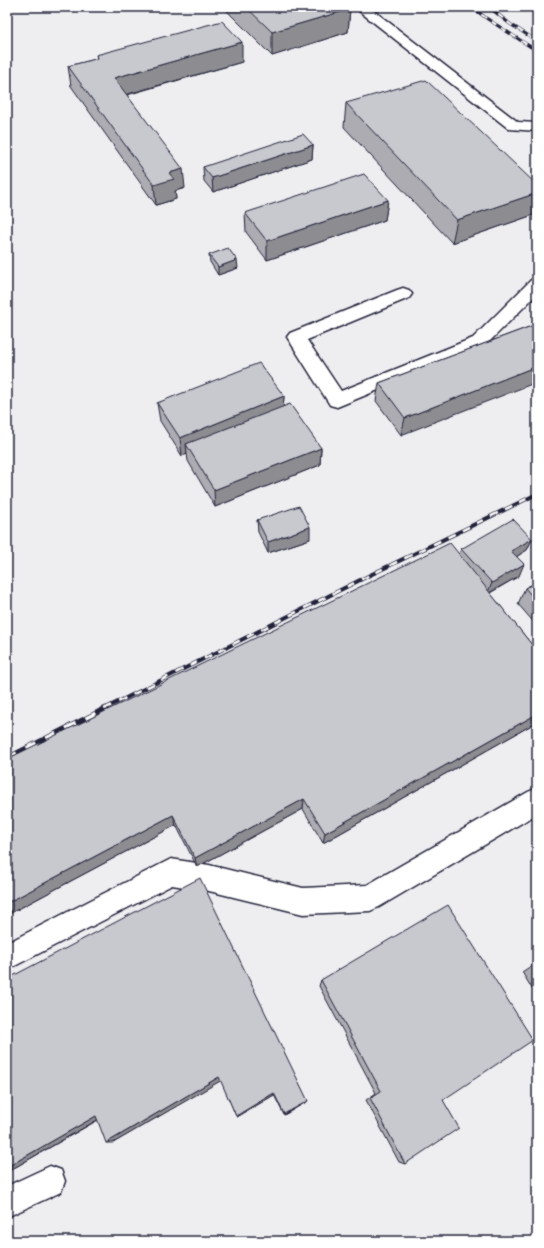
<svg xmlns="http://www.w3.org/2000/svg" width="544" height="1248" font-family="Caveat,sans-serif">
<rect width="100%" height="100%" fill="#fff"/>
<filter id="ink" filterUnits="userSpaceOnUse"><feTurbulence type="fractalNoise" baseFrequency=".025" numOctaves="2"/><feDisplacementMap in="SourceGraphic" scale="8" xChannelSelector="R" yChannelSelector="G"/><feConvolveMatrix kernelMatrix="1 2 1 2 8 2 1 2 1" color-interpolation-filters="sRGB"/></filter>
<g filter="url(#ink)">
<!-- built -->
<rect fill="#eeeef1" x="7" y="7" width="530" height="1234"/>
<g fill="none" stroke-linecap="round" stroke-linejoin="round">
<defs>
<g id="minor">
<path d="M354,7H369L518,122L537,123V131L509,129Z"/>
<path d="M537,278V294L485,346L337,407L330,405L287,337L290,333L397,290L403,288L409,290L412,294L409,298L307,340L341,391L473,338L531,280Z"/>
<path d="M537,788V814L379,907L370,911L303,914L209,891L172,885L7,970V943L171,859L209,865L303,888L367,885L528,792Z"/>
<path d="M50,1166L61,1170L65,1181L61,1192L7,1217V1186Z"/>
</g>
</defs>
<!-- minor casing -->
<use href="#minor" stroke="#22223b" stroke-width="3"/>
<!-- minor -->
<use href="#minor" fill="#fff" fill-rule="evenodd"/>
<defs>
<g id="rail-far2">
<path d="M472,7L486,18L537,51"/>
<path d="M489,7L510,24L537,41"/>
</g>
<path id="rail-far1" d="M104,709L368,576L537,494"/>
<path id="rail" d="M7,758L106,708"/>
</defs>
<!-- rail-far2 casing -->
<use href="#rail-far2" stroke="#22223b" stroke-width="3"/>
<!-- rail-far1 casing -->
<use href="#rail-far1" stroke="#22223b" stroke-width="4"/>
<!-- rail casing -->
<use href="#rail" stroke="#22223b" stroke-width="5"/>
<!-- rail-far2 -->
<use href="#rail-far2" stroke="#fff" stroke-width="2" stroke-dasharray="6" stroke-linecap="butt"/>
<!-- rail-far1 -->
<use href="#rail-far1" stroke="#fff" stroke-width="2.5" stroke-dasharray="8" stroke-linecap="butt"/>
<!-- rail -->
<use href="#rail" stroke="#fff" stroke-width="3.5" stroke-dasharray="11" stroke-linecap="butt"/>
</g>
<!-- wall -->
<g fill="#acacb2" stroke="#22223b">
<path d="M223,7H348L350,9L348,32L272,56Z"/>
<path d="M96,55L242,62L127,95L185,188L175,191L176,199L156,205L71,86L68,66L97,59Z"/>
<path d="M346,103L536,214L452,243L344,127Z"/>
<path d="M313,145L312,159L213,192L204,181L203,167Z"/>
<path d="M388,200L385,220L267,260L246,232L245,213Z"/>
<path d="M209,255L238,268L218,275L210,262Z"/>
<path d="M537,324L401,435L376,401L379,383Z"/>
<path d="M284,396L283,407L321,448L320,465L215,507L188,461L187,454L182,456L160,421L157,403Z"/>
<path d="M257,520L310,539L268,553L258,532Z"/>
<path d="M532,539L527,550L516,557L519,576L490,593L537,651V722L323,843L303,809L197,867L176,825L7,915V759L459,554L461,549Z"/>
<path d="M537,582V626L518,604L525,588Z"/>
<path d="M537,962V997L522,972Z"/>
<path d="M7,979L306,1102L284,1115L274,1095L237,1117L236,1116L221,1080L113,1143L98,1120L7,1172Z"/>
<path d="M321,980L443,1100L405,1164L399,1162L366,1100L376,1093L319,986Z"/>
</g>
<!-- shaded-wall -->
<g fill="#8c8c91" stroke="#22223b">
<path d="M350,9L348,32L272,56V32Z"/>
<path d="M242,42V62L117,97L114,78Z"/>
<path d="M313,145L312,159L213,192L212,178Z"/>
<path d="M183,169L185,188L175,191L176,199L156,205L154,185L169,173Z"/>
<path d="M537,193V211L536,214L452,243L457,220Z"/>
<path d="M388,200L385,220L267,260V241Z"/>
<path d="M237,260L238,268L218,275V267Z"/>
<path d="M537,366V382L401,435L405,418Z"/>
<path d="M284,396L283,414L186,444L187,454L182,456L180,438Z"/>
<path d="M321,448L320,465L215,507L214,490Z"/>
<path d="M310,527V539L268,553V542Z"/>
<path d="M532,539L527,550L506,563L511,551Z"/>
<path d="M524,564L519,576L487,594L492,583Z"/>
<path d="M537,714V722L323,843L325,833Z"/>
<path d="M304,799L303,809L197,867L195,858Z"/>
<path d="M173,815L176,825L7,915V903Z"/>
<path d="M219,1077L222,1080L113,1143H106Z"/>
<path d="M274,1093V1095L237,1117L236,1116Z"/>
<path d="M308,1101L306,1102L284,1115V1114Z"/>
<path d="M96,1116H104L7,1172V1167Z"/>
</g>
<!-- building -->
<g fill="#c8c8cf" stroke="#22223b">
<path d="M246,7H348L350,9L272,32Z"/>
<path d="M222,21L242,42L114,78L183,169L169,173L174,179L154,185L68,66L99,58L96,55Z"/>
<path d="M426,80L537,185V193L457,220L346,103Z"/>
<path d="M303,134L313,145L212,178L203,167Z"/>
<path d="M364,174L388,200L267,241L245,213Z"/>
<path d="M228,248L237,260L218,267L209,255Z"/>
<path d="M537,324V366L405,418L379,383Z"/>
<path d="M259,363L284,396L180,438L157,403Z"/>
<path d="M290,404L321,448L214,490L186,444Z"/>
<path d="M299,506L310,527L268,542L257,520Z"/>
<path d="M513,519L532,539L511,551L524,564L492,583L461,549Z"/>
<path d="M450,543L537,651V714L325,833L304,799L195,858L173,815L7,903V759Z"/>
<path d="M537,582V602L525,588Z"/>
<path d="M200,878L308,1101L284,1114L274,1093L236,1116L219,1077L106,1143L96,1116L7,1167V979Z"/>
<path d="M448,905L533,1040L443,1100L459,1128L405,1164L370,1098L381,1091L321,980Z"/>
<path d="M537,962V972L533,965Z"/>
</g>
</g>
<!-- margin -->
<rect width="544" height="1248" fill="none" stroke="#fff" stroke-width="24"/>
<rect x="12" y="12" width="520" height="1224" fill="none" stroke="#22223b" stroke-width="1.5" filter="url(#ink)"/>
</svg>
